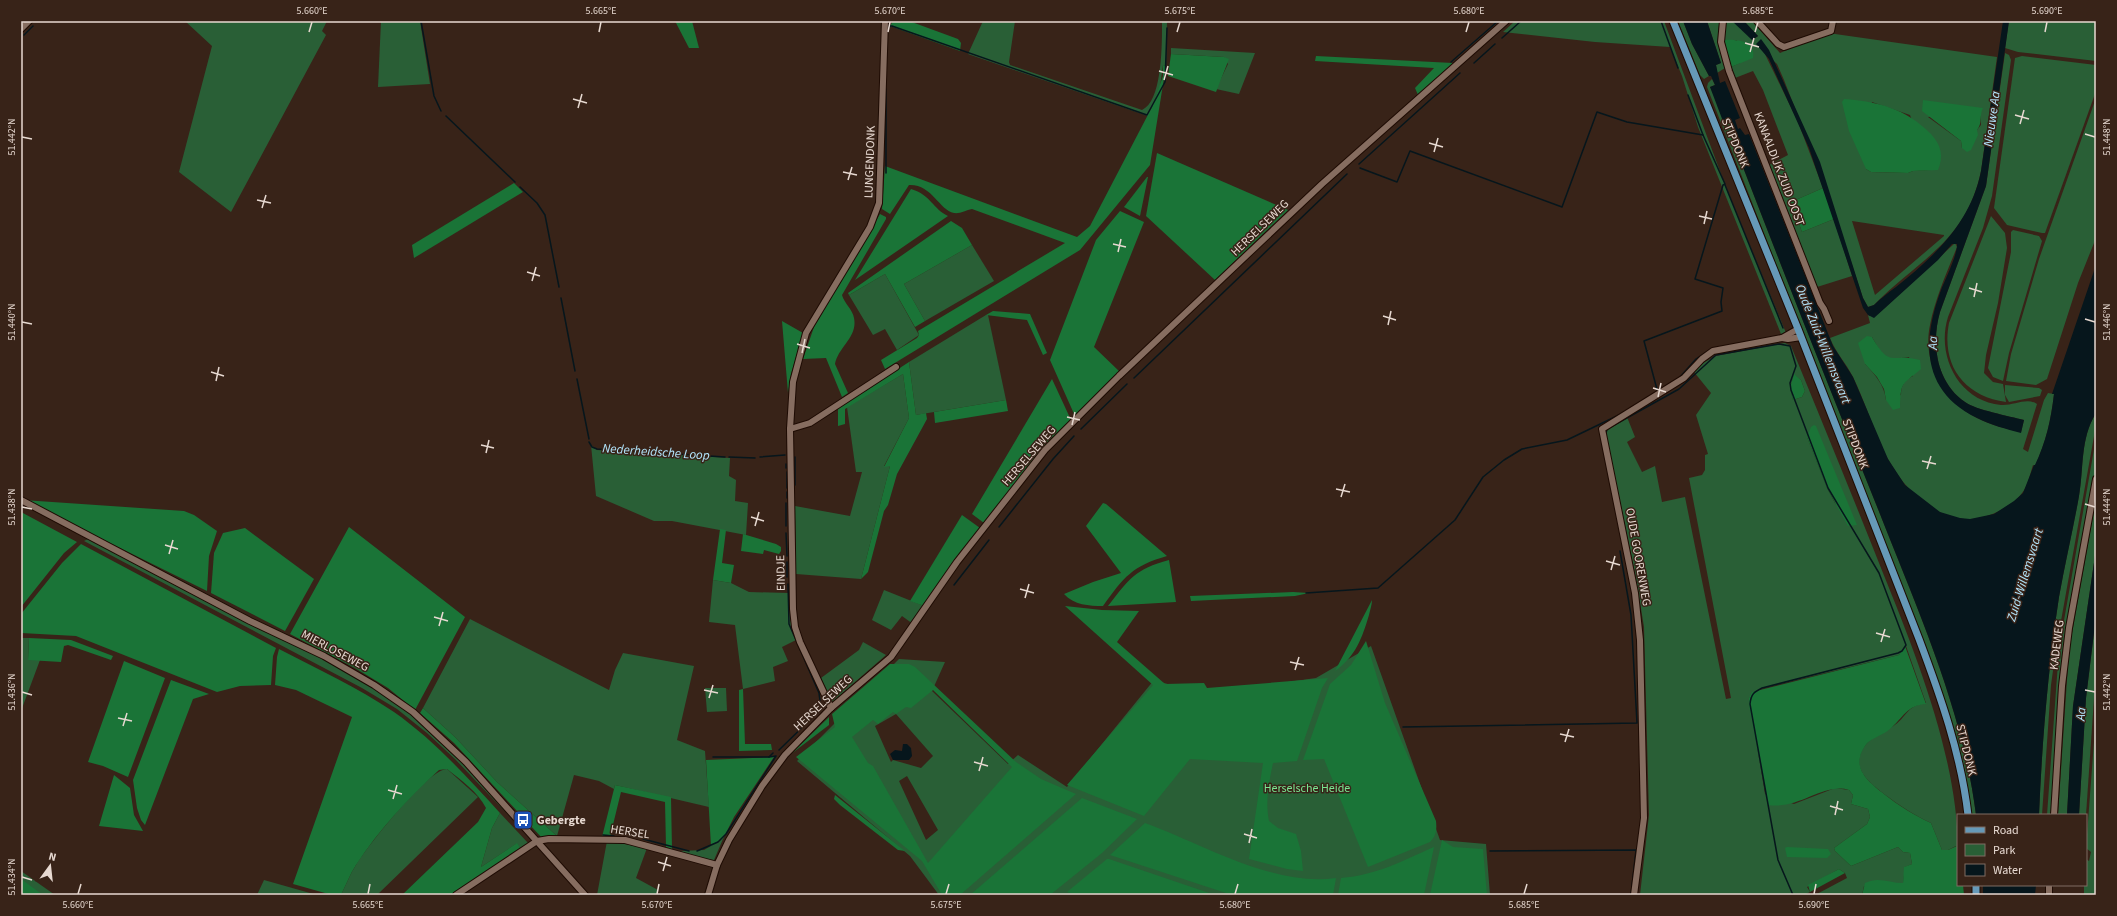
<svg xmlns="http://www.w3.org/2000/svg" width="2117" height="916" font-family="'Source Sans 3',sans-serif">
<rect width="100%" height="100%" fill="#382318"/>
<!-- green -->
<g fill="#295f36" fill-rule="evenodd">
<path d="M185,21H327L322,31L326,35L231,212L179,172L212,46Z"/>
<path d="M381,21H420L430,84L378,87Z"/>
<path d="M983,21H1015L1009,62L1010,65L1142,110C1163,101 1162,40 1162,21H1167L1166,66L1163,65L1160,87L1148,116L968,54Z"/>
<path d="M1515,21H1664L1727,190L1786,333L1781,334L1698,127L1682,76L1670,47L1595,42L1503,32Z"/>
<path d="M1678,21H1683L1692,44L1709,76L1704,79L1700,75Z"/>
<path d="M1707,21H1720C1714,42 1728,56 1725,68L1717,73L1716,65L1721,63Z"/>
<path d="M1726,21L1735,22L1753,40L1758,36L1744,21H1752L1780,53L1828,33L1997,57L1981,171C1966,242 1920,258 1874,305L1868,307L1863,298L1830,198L1784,80L1777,64L1764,52L1798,122L1823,188L1791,202L1802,232L1834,219L1852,276L1817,287L1769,165L1788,155L1763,90L1753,71L1735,78L1731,67L1740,63L1737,40H1724L1723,32ZM1872,102L1910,115L1930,170L1913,171L1908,173L1871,172L1866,169ZM1981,112V125L1962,148L1961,141L1928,117ZM1852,221L1944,235V236L1875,295Z"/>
<path d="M2009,21H2096V61L2018,52L2005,48Z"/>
<path d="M1171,48L1255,53L1239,94L1216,89L1228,64L1224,57L1171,54Z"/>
<path d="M2005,53L2009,55L2011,60L1992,196L1983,228L1948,317C1936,355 1958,401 2001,405C2013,406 2027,397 2037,404L2023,449L2028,452L2044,400L2048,393L2054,394C2051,420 2046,442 2035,466L2033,465C2030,474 2028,486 2022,493C2014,505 1997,513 1984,517C1967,522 1949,518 1934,509C1883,477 1877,427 1853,377C1846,363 1836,353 1830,338L1870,323L1868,315L1870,316L1879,313L1955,243L1957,247C1947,272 1935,299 1930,325C1922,363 1943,401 1977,418C1991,425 2006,429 2021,432L2024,420C2009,416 1976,410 1965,402C1936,382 1931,343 1940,312L1986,186ZM1872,337C1884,358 1885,361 1909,357L1913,376C1904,381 1901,385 1901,395L1886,400C1884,384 1875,375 1865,364Z"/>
<path d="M2022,56L2096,65V91L2045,233H2042L2007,225L1994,208L2015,58Z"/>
<path d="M1712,79L1715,85L1710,87L1730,122L1736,149C1783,271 1831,392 1880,514C1918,611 1963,710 1976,815H1971L1931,661L1707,87L1708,83Z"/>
<path d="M2096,98V238L2078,283L2047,379L2036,385L2006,381L2011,354L2039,259Z"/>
<path d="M1991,216L2005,233L2007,248L1998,303L1986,355L1984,373L1993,382L2003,384L2006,402C1963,396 1941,364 1949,323Z"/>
<path d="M2013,230L2039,236L2042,241L2009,353L2003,381L1993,377L1988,368L2011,252V232Z"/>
<path d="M972,245L994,281L925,321L904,284Z"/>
<path d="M885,274L919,335L897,350L885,329L873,335L849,295Z"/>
<path d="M986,315H988L1006,400L916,415L909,362Z"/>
<path d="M1785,343L1791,346C1822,422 1853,497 1883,573C1917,657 1958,760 1958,851L1956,846L1948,850H1942L1931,823C1914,815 1900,806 1884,794C1869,782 1850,768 1864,747C1870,738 1883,732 1892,727C1908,717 1905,706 1926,703L1906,646L1899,655L1760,689L1749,698L1765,794L1794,804L1835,788L1849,790L1853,795L1851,804L1868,809L1870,817L1867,824L1834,848L1835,851L1851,866L1898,847L1903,852L1910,853L1912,864L1905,867L1903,883L1864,886L1862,895H1815L1847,878L1845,873L1839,869L1807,887L1810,892L1804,895H1640L1649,815L1644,627L1636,578L1605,429L1627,417L1635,437L1627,442L1642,472L1655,466L1662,502L1685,497L1726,699L1731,698L1689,478L1702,475L1705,470V455L1708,454L1696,415L1711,393L1694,372L1703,363L1716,356ZM1794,375L1801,380L1805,391L1802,397L1793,400L1790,388ZM1810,434L1836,505L1827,488L1807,437Z"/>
<path d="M903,374L909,418L884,466H890L861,579L796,574L795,506L850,516L862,472H856L847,407Z"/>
<path d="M2005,385L2039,388L2042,390L2040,396L2009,402L2005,395Z"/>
<path d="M2096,413V425L2056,649L2051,685L2042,815H2039C2042,742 2048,669 2059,597C2065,563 2073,530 2079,496C2084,467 2080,439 2096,413Z"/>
<path d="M2096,438V468L2073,597L2053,815H2047L2059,649Z"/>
<path d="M591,445L597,450L730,458L729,476L736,480L735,501L748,503L746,535L672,521H654L596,496Z"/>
<path d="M2096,500V549L2073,706L2067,815H2058L2069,650Z"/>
<path d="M88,539L350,672L418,719L451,748L531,837L532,840L455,759L427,733L397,709L362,688L84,541Z"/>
<path d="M713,580L731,583L749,592L789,593L790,619L796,640L782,647L788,661L773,667L775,681L743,689L735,625L709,622Z"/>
<path d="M884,590L924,606L913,624L902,616L891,630L872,620Z"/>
<path d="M2096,616V669L2086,815H2079L2086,698Z"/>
<path d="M470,619L609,690L615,670L623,653L694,666L677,740L705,751L709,807L615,785L614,789L599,781L574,775L557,836L497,782L455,737L423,708Z"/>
<path d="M21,638H29L28,660H40L21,711Z"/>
<path d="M863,642L886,655L832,702L821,678L859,650Z"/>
<path d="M1371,646L1440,840L1486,844L1490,895H939L910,856L797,761L899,659L945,662L932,691L1008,764L1018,755L1067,787L1154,680L1202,694L1316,678ZM896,714L933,756L921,768L893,760L891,762L875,726ZM907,776L938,830L926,840L899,781Z"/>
<path d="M705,688H726L727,711L707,712Z"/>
<path d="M2096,715V895H2084V885H2086V859L2089,861L2091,852L2086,848Z"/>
<path d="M447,769L478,797L377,895H341C346,885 350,874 356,865C367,847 429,768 447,769Z"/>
<path d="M500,813L528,843L520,848L516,844L481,867L492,828Z"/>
<path d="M723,839L714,860L704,859L680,851L704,850Z"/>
<path d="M607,841L647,848L636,878L658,890L656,895H597Z"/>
<path d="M21,871L55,895H21Z"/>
<path d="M264,880L317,895H257Z"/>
</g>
<!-- forest -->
<g fill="#1a7437" fill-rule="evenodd">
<path d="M675,21H692L699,48H689Z"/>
<path d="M893,21H909L958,39L961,43L960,51L890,26Z"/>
<path d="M1724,40C1737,39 1756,41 1753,58L1731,67Z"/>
<path d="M1171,54L1224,57L1229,59L1216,92L1168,76Z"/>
<path d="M1316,56L1453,63L1418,95L1415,88L1434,68L1315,61Z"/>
<path d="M1163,65L1166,66L1150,165L1080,250L885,369L881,360L917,338L919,335L918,331L1065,243L972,209C966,210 960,214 954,213C939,210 932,184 909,185L890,214L882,209L885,166L1077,237L1090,226L1152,107L1163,76Z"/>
<path d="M1844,99C1879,102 1905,108 1931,134C1941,145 1944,156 1938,170L1913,171L1908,173L1871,172L1866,169L1849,131L1842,102Z"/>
<path d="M1923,100L1983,108C1979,115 1983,123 1977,130L1978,135L1971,150L1967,152L1962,148L1961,141L1922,111Z"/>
<path d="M1157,153L1288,210L1215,280L1146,216Z"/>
<path d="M1147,177H1148L1140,216L1124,207Z"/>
<path d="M514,183L523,192L414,258L412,245Z"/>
<path d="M1823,188L1834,219L1802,232L1791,202Z"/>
<path d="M911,189C931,195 933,209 948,216L855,280Z"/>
<path d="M1120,211L1144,222L1094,347L1120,372L1075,416L1050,360L1096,240Z"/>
<path d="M880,214L886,217V219L842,295C844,303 853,310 854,318C858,337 838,347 835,364L848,393L842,397L826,358L803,359L814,327Z"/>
<path d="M951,221L962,228L972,245L904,284L925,321L915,327L885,274L849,295L848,293Z"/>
<path d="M993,311L1030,314L1047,353L1043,355L1027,320L986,315Z"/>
<path d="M782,321L803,333L791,374L788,393Z"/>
<path d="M1867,336L1872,337C1891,370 1892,352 1920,360L1921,369C1901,386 1901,381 1900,408L1893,410L1886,400L1884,389L1877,377L1865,364L1858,343Z"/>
<path d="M909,362L916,415L926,413L927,419L897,474L888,505L884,511L868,572L861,579L890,466L884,467L909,418L903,374L845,409V424L838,426V408Z"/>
<path d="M1794,374L1801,380L1805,391L1802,397L1793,400L1790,388Z"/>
<path d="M1052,379L1071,420L1025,471L984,523L972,514Z"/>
<path d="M1006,400L1008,411L935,423L934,412Z"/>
<path d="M1814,425L1816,426L1857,525L1848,526L1827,488L1807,437L1811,427Z"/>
<path d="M23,500L184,511L194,515L217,531L209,556L207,591Z"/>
<path d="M1103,503L1106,504L1167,556C1132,566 1124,577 1103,606C1089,606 1074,605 1064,594L1093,582L1121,573L1086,526Z"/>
<path d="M21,512L77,542L64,553L21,607Z"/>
<path d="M962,515L980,528L924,606L910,601Z"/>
<path d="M349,527L465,617L415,710L388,688L355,668L290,634Z"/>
<path d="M245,528L314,579L285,631L211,593L214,553L223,533Z"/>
<path d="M720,529L726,530L722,563L734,565L731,583L713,580Z"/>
<path d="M743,534L776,544L781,547V551L779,554L764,550L763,554L741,551Z"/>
<path d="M81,544L276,648L273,656L271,685L240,686L217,692L76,636L21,633V614L62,563Z"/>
<path d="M1169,560L1176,602L1108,606C1129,579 1135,569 1169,560Z"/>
<path d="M1293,592L1309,593L1295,596L1191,601L1190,596Z"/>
<path d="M1372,600C1372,605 1370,610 1369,615C1362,638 1356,656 1335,671Z"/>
<path d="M1065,606L1102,610L1139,611L1117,642L1165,684L1204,683L1207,688L1328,678L1322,688L1297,761L1273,763C1269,782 1265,801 1269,821L1278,828L1296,834L1301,851L1303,871L1287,869L1249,859L1263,763L1190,759L1144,816L1067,785L1153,685Z"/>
<path d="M29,638L71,640L113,656L111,660L68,645L64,646L61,662L28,660Z"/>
<path d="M1366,641L1385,703L1436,821C1437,830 1436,836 1430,842L1368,867L1324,759L1303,760L1330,684L1351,665Z"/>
<path d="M1905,646L1926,704C1907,705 1903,718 1890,729C1882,736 1870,738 1865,746C1850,768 1869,782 1884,794C1899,806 1914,815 1931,823L1942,850H1948L1957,846L1958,885H1963L1964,895H1862L1865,883C1878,876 1890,883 1903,883L1904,867L1912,864L1910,853L1903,852L1898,847L1851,866L1835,851L1834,848L1867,824L1870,817L1868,809L1851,804L1853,795L1849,790C1824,782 1799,810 1768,805L1749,705V698L1752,692L1899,655Z"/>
<path d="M279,649C318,669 358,688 394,712C434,740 467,777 500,813L492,828L481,867L517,843L520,848L452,895H402L478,822L486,808C478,792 461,780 447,769L439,770C408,798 379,830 356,865C350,874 346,885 341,895H332L293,884L352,717L296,690L275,685L277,657Z"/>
<path d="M124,661L165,678L128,777L103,766L88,762Z"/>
<path d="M890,664H909L915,667L1016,762L1041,779L1076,794L960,895H942L922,861L796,757L835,727L832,714ZM933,690L1012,767L928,863L873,766L868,763L852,737L873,720L878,724L893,712L896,714L906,707L911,708Z"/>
<path d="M171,680L209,694L193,699L145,825L141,820L137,808L133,780Z"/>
<path d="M743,689L745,744H771L772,750L739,751V690Z"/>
<path d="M423,708L455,737L497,782L557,836L542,838L454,743L420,713Z"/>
<path d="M829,717V725L791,754Z"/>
<path d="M774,757L734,817L723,839L711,846L706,760Z"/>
<path d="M114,775L130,788L134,815L143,831L99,826Z"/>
<path d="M615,785L671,797L672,849L666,847L665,802L621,792L610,837H602Z"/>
<path d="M835,795L905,851L898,850L840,805L834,799Z"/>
<path d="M1082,798L1137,819L1102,853L1050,895H970Z"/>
<path d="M1145,823C1203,844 1273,887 1336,878L1333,895H1232L1110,855Z"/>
<path d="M1442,840L1453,847L1483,849L1487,895H1430Z"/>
<path d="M1434,847L1424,895H1338L1341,878C1377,875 1402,861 1434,847Z"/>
<path d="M1787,847L1828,849L1831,854L1827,858L1787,857L1785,848Z"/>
<path d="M1107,859H1109L1215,895H1076L1067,892Z"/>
<path d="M1839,869L1845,873L1810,892L1808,885Z"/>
<path d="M21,879L43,895H21Z"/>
</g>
<!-- water -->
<g fill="#06161c">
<path d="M1683,21H1707L1721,63L1716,65L1720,83L1725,81L1740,118L1735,120L1738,129L1740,128L1745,135L1749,134L1833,346L1853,377L1888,459L1905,485L1940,512L1960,518L1970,519L1994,514L2014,501L2023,493L2034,465H2035C2046,442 2051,420 2054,394H2052L2096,265V413C2080,439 2084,467 2079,496C2073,530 2065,563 2059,597C2048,669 2042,742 2039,815H1976C1963,710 1918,611 1880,514C1831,392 1783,271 1736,149L1730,122L1724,124L1710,87L1715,85L1711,76H1709L1692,44Z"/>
<path d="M1732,21H1744L1758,36L1752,40Z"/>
<path d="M2003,21H2009L1986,186L1940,312C1931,343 1936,382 1965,402C1976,410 2009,416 2024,420L2021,433C2006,429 1991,425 1977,418C1921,391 1922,341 1941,290C1945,280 1958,253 1957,244H1952L1938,260L1874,318L1868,315L1863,308L1809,148L1769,59L1756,44L1761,39L1769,50L1820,162L1863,298L1868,307L1874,305C1881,298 1888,293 1896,287C1935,256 1971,222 1981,171Z"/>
<path d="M2096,549V616L2086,698L2079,815H2067L2073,706Z"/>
<path d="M903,744H907L911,748L912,756L909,760H893L890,754L895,750L902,751Z"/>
<path d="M1983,885H2036L2035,895H1983Z"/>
</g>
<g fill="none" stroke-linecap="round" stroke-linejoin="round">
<!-- stream -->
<g stroke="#06161c" stroke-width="1.5">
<path d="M421,21L434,96L441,111"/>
<path d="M1661,21L1678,68"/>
<path d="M1168,22V21"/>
<path d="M887,33L889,26H892L1147,115L1165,82L1167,28"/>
<path d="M24,35L33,26"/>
<path d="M1502,38L1521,21"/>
<path d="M1451,62L1498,21"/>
<path d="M1474,63L1495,44"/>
<path d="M446,116L515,182"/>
<path d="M1359,164L1460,73"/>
<path d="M1360,168L1397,182L1410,151L1562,207L1597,112L1627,122L1703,135"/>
<path d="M886,173V89"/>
<path d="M1725,185L1783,328"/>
<path d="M520,187L537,203L545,215L559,287"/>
<path d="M561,298L575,371"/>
<path d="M1680,377L1696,359L1711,349"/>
<path d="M1134,378L1347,174"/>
<path d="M577,379L589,439"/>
<path d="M1658,393L1644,341L1722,311L1721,302L1723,288L1695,279L1723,185L1725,184L1703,135L1688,95"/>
<path d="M1081,429L1127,384"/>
<path d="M1606,433L1607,429L1679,389L1716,355L1779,344L1790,346L1796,366L1790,383L1791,390L1828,488L1879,573L1906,645L1902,651L1898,653L1762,688C1754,692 1751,694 1750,704L1778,860L1793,895"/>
<path d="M589,442L592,447L597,449L725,457"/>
<path d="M729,457L755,458"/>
<path d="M760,457L785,455"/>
<path d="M786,464V468"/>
<path d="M795,485V457"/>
<path d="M787,488V472"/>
<path d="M787,498V492"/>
<path d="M786,526V503"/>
<path d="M999,527L1053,459L1074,436"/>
<path d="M786,533L787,556"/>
<path d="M787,562V577"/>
<path d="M954,585L989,540"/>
<path d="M1306,593L1378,588L1455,520L1483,477L1504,460L1522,449L1567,440L1619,415"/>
<path d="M1644,708L1645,722"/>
<path d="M1403,727L1637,723L1631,615L1620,551"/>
<path d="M779,750L818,712L820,701L819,693L789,624L788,584"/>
<path d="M713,757H769"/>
<path d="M603,835L614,836"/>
<path d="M643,839L689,851"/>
<path d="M697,851L718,842L726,834L776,756L769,757L773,753"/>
<path d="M1490,851L1636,850L1631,895"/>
</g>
<defs>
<g id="minor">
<path d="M1723,21L1721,42L1729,71L1820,303L1824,309L1829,321"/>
<path d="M1757,21L1778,44L1784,47L1831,31L1833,21"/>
<path d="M21,29L29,21"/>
<path d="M1782,338L1788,339L1801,337"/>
<path d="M790,429L810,423L896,367"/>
<path d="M21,500L250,621L324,656L374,685L413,712L466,762L585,895"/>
<path d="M831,708L800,642L795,627L793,609L790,429L793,382L806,333L870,227L879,203L885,21"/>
<path d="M2054,815L2062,686L2069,628L2096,479"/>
<path d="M456,895L537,841L549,839L625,840L717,865"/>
<path d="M708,895L717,865L729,840L762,786L785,755L831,708L891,657L957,562L1045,450L1119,376L1322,184L1506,21"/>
<path d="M1634,895L1644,818L1640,640L1635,593L1602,429L1684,378L1702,359L1713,351L1782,338L1798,329"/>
<path d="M2049,895V885"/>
</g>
<g id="major">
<path d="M1673,21L1798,329L1919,639C1940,695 1961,754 1968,815"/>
<path d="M1976,895V885"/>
</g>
</defs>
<!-- minor casing -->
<use href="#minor" stroke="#1e0b03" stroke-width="8"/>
<!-- major casing -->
<use href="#major" stroke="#1e0b03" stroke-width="9"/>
<!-- minor -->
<use href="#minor" stroke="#866d60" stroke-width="6"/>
<!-- major -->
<use href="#major" stroke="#6699b8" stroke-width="7"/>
</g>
<!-- ticks -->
<path fill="none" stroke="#e7d9d1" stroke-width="1.5" d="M309,32L312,22M599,32L601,22M888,32L890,22M1177,32L1180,22M1466,32L1469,22M1755,32L1758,22M2045,32L2047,22M1745,43L1759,47M1750,52L1754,38M1159,71L1173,75M1164,80L1168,66M573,99L587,103M578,108L582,94M2015,115L2029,119M2020,124L2024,110M2085,134L2095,137M22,137L32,139M1429,143L1443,147M1434,152L1438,138M843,172L857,175M848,180L852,167M257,200L271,203M262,208L266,195M1699,216L1712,219M1704,224L1707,211M1113,244L1126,247M1118,252L1121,239M527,272L540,276M532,281L536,267M1969,288L1982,292M1974,297L1977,283M1383,316L1396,320M2085,319L2095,322M22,322L32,324M1388,325L1391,311M797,344L810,348M802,353L805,339M211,372L224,376M216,381L219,367M1653,388L1666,392M1658,397L1661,383M1067,417L1080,420M1072,425L1075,412M481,445L494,448M486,453L489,440M1922,461L1936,464M1927,469L1931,456M1336,489L1350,492M1341,497L1345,484M2085,504L2095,507M22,507L32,509M751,517L764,521M755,526L759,512M165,545L178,549M169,554L173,540M1606,561L1620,565M1611,570L1615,556M1020,589L1034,593M1025,598L1029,584M434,617L448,621M439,626L443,612M1876,633L1890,637M1881,642L1885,629M1290,662L1304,665M1295,670L1299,657M704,690L718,693M2085,690L2095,692M22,692L32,695M709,698L713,685M118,718L132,721M123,726L127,713M1560,734L1574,737M1565,742L1569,729M974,762L988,766M979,771L983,757M388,790L402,794M393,799L397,785M1830,806L1843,810M1835,815L1838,801M1244,834L1257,838M1249,843L1252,829M658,862L671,866M663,871L667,857M22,877L32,880M78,894L81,884M368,894L370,884M657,894L659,884M946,894L949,884M1235,894L1238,884M1524,894L1527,884M1814,894L1816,884"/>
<!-- icons -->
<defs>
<symbol id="bus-square" viewBox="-11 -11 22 22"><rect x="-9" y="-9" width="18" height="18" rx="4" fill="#1a4fb4" stroke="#382318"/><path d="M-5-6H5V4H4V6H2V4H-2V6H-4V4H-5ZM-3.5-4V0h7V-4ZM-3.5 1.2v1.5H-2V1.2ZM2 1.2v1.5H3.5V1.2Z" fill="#fff"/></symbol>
</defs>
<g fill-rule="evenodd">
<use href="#bus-square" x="512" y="809" width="22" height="22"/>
</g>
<g text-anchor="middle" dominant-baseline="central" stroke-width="3" stroke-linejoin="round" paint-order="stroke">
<!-- street labels -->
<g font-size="12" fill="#e7d9d1" stroke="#382318">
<text transform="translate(1735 143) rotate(67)">STIPDONK</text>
<text transform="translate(870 162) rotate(-88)">LUNGENDONK</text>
<text transform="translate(1779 169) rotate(69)">KANAALDIJK ZUID OOST</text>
<text transform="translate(1260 228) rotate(-44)">HERSELSEWEG</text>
<text transform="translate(1855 444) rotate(69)">STIPDONK</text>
<text transform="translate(1029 456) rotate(-49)">HERSELSEWEG</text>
<text transform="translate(1638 557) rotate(80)">OUDE GOORENWEG</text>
<text transform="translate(781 573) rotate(-91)">EINDJE</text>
<text transform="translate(2057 645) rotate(-83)">KADEWEG</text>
<text transform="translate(335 651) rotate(28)">MIERLOSEWEG</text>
<text transform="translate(823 703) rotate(-43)">HERSELSEWEG</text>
<text transform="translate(1966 750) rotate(76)">STIPDONK</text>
<text transform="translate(630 832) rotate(9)">HERSEL</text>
</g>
<!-- park labels -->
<g font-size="12" fill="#7ae793" stroke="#382318">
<text x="1307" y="788">Herselsche Heide</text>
</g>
<!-- poi labels -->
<g font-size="12" font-weight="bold" fill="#e7d9d1" stroke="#382318" text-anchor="start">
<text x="537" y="820">Gebergte</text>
</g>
<!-- water labels -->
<g font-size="13" font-style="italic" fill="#b2e6fd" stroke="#382318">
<text transform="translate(1992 119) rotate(-82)">Nieuwe Aa</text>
<text transform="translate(1933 343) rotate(-91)">Aa</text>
<text transform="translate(1823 344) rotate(68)">Oude Zuid-Willemsvaart</text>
<text transform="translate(656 452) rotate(4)">Nederheidsche Loop</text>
<text transform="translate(2025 575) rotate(-73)">Zuid-Willemsvaart</text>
<text transform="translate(2081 714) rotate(-86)">Aa</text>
</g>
</g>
<!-- border -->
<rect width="2117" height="916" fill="none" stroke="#382318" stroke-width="44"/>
<!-- legend -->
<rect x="1957" y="814" width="130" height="72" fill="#382318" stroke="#7e6c62"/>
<rect x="1965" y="827" width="20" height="6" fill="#6699b8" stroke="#7e6c62"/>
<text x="1993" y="834" font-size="12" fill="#e7d9d1">Road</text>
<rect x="1965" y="844" width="20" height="12" fill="#295f36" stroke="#7e6c62"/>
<text x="1993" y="854" font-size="12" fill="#e7d9d1">Park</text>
<rect x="1965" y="864" width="20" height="12" fill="#06161c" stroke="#7e6c62"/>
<text x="1993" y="874" font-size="12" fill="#e7d9d1">Water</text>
<!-- north arrow -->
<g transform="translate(50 866) rotate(15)" stroke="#382318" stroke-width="3" paint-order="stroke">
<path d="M0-3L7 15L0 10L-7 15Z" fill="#e7d9d1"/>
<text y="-6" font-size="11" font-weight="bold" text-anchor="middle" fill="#e7d9d1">N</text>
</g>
<rect x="22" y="22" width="2073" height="872" fill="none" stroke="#e7d9d1" stroke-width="1.5"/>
<g font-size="10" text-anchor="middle" fill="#e7d9d1">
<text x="312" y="14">5.660°E</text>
<text x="601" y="14">5.665°E</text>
<text x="890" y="14">5.670°E</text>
<text x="1180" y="14">5.675°E</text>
<text x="1469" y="14">5.680°E</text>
<text x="1758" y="14">5.685°E</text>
<text x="2047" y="14">5.690°E</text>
<text transform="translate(11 137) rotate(-90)" y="4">51.442°N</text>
<text transform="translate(2106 137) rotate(-90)" y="4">51.448°N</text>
<text transform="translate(11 322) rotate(-90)" y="4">51.440°N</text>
<text transform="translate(2106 322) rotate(-90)" y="4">51.446°N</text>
<text transform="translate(11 507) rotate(-90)" y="4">51.438°N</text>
<text transform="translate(2106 507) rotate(-90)" y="4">51.444°N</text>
<text transform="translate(11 692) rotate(-90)" y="4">51.436°N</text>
<text transform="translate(2106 692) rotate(-90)" y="4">51.442°N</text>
<text transform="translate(11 877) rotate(-90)" y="4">51.434°N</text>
<text x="78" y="908">5.660°E</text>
<text x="368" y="908">5.665°E</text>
<text x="657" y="908">5.670°E</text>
<text x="946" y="908">5.675°E</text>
<text x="1235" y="908">5.680°E</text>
<text x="1524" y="908">5.685°E</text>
<text x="1814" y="908">5.690°E</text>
</g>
</svg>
